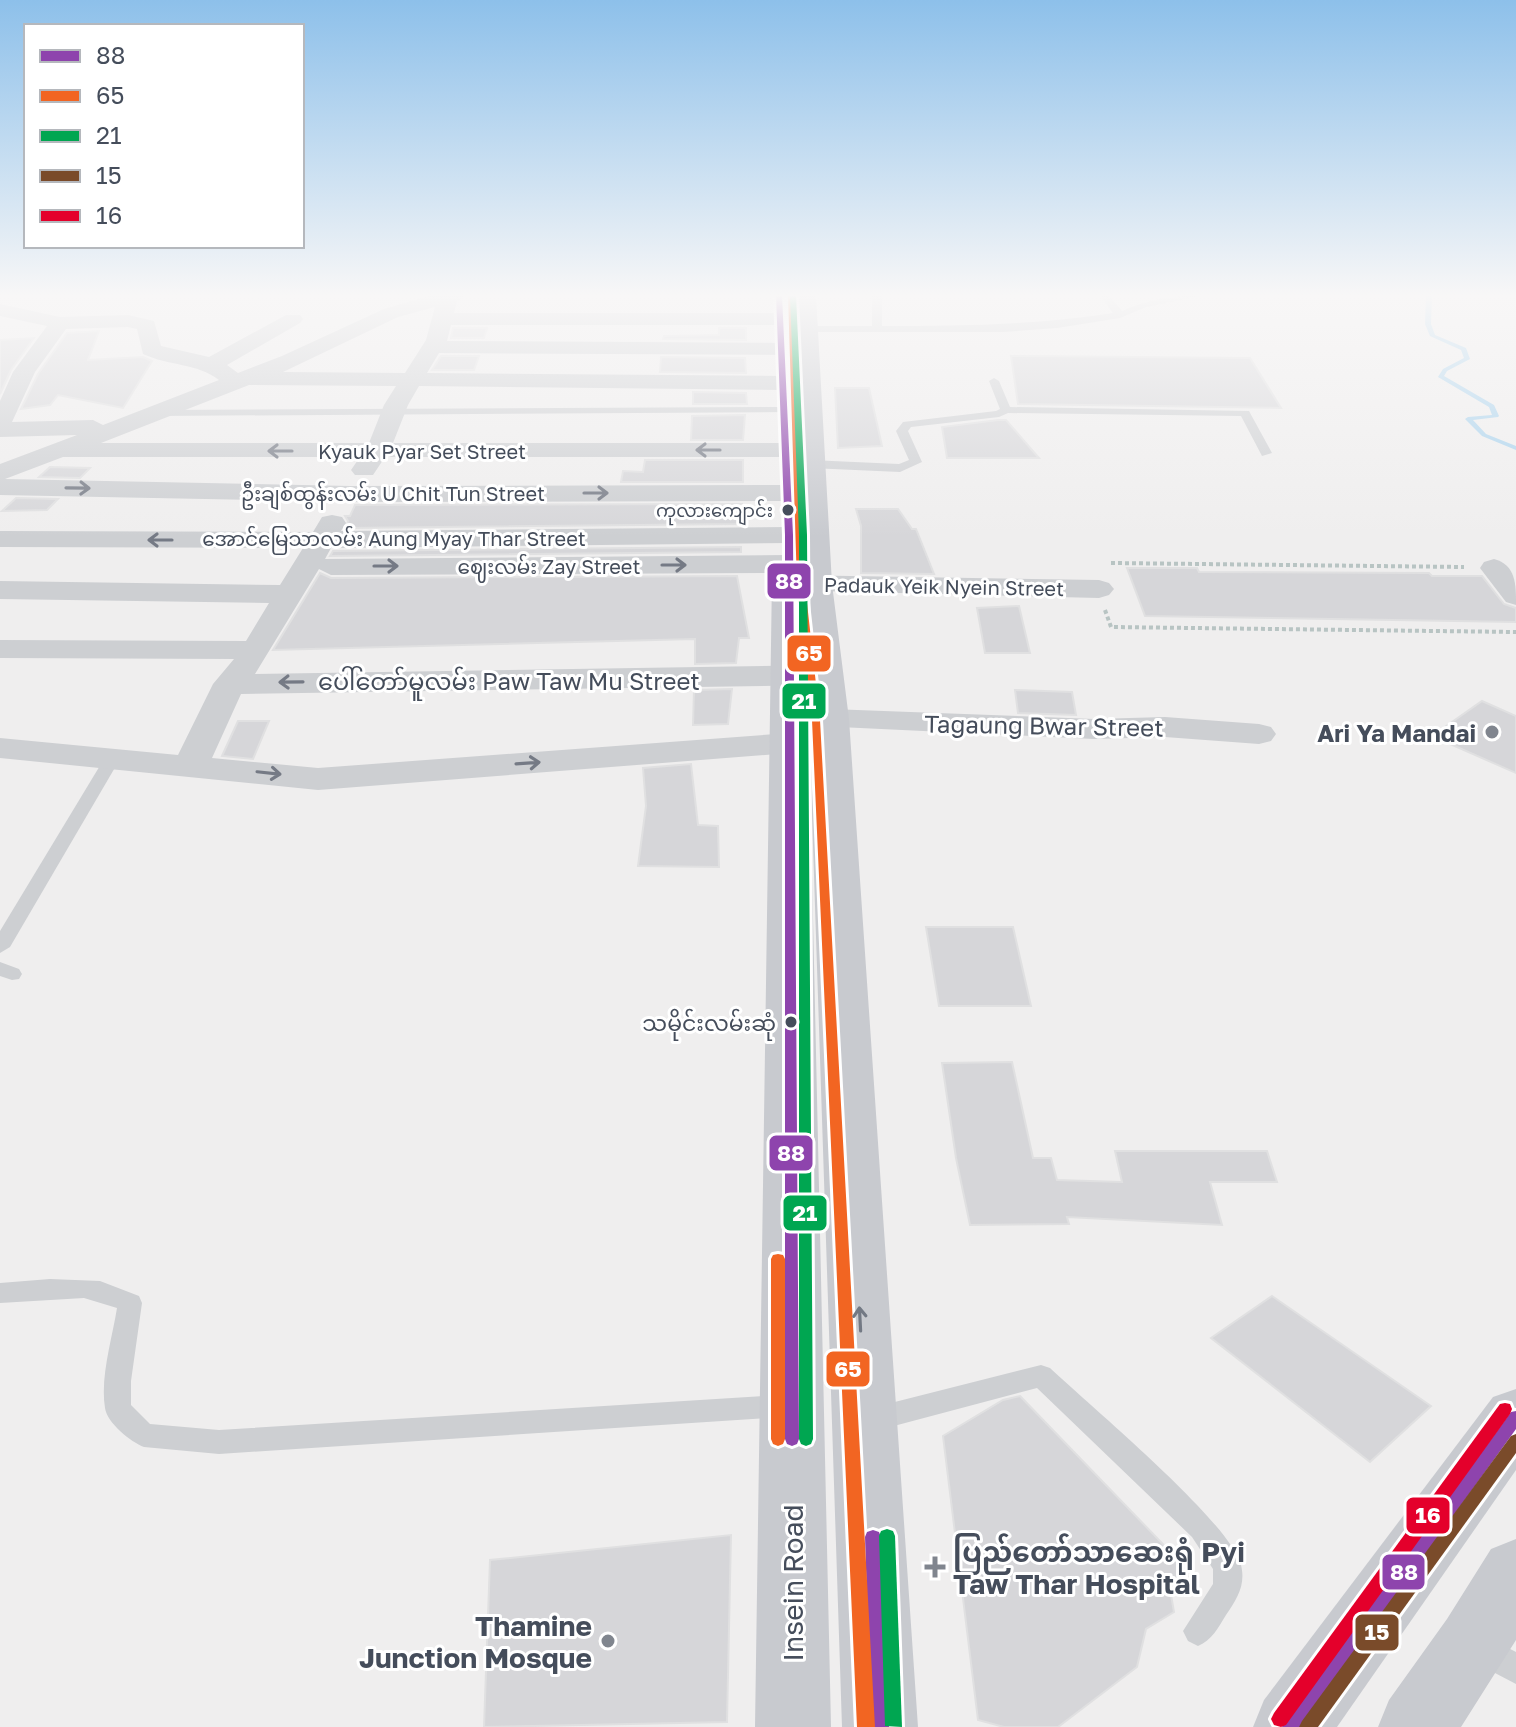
<svg xmlns="http://www.w3.org/2000/svg" width="1516" height="1727" font-family="'Golos Text','Noto Sans Myanmar',sans-serif">
<rect width="100%" height="100%" fill="#efeeee"/>
<g fill="none" stroke-linecap="round" stroke-linejoin="round">
<!-- stream -->
<path fill="#a6d1ed" fill-rule="evenodd" d="M1426,295H1432L1431,324L1435,335L1466,348L1470,359L1447,371L1444,376L1494,405L1499,416L1498,417L1473,420L1486,434L1516,446V450L1482,436L1465,419L1468,417L1492,415L1489,407L1438,377L1443,369L1464,358L1461,350L1430,336L1425,324Z"/>
</g>
<!-- building -->
<g fill="#d6d6d9" stroke="#e0e0e1" stroke-width="2">
<path d="M453,328H487L484,338H451Z"/>
<path d="M719,328H746V340L663,339L664,336L719,335Z"/>
<path d="M99,331L88,360L143,357L152,361L123,408L58,395L50,405L21,409L38,374L67,333Z"/>
<path d="M34,338L11,370L0,394V340Z"/>
<path d="M441,356H479L474,370H432Z"/>
<path d="M1011,356L1250,358L1281,408L1018,404Z"/>
<path d="M661,357L745,358L746,373L660,372Z"/>
<path d="M835,388H869L882,446L838,448Z"/>
<path d="M693,392L746,393L747,404H693Z"/>
<path d="M745,415L743,440H691L692,416Z"/>
<path d="M998,420H1006L1039,458H947L942,427Z"/>
<path d="M645,460H743V482H621L623,471L643,472Z"/>
<path d="M50,467L90,468L80,478L39,477Z"/>
<path d="M16,498L58,499L47,510L2,511Z"/>
<path d="M742,504L741,524L346,528L348,521L345,516H350L355,505Z"/>
<path d="M856,509H898L912,529H916L934,574L861,573V526Z"/>
<path d="M741,547V552L330,556L333,551Z"/>
<path d="M1127,568H1197L1199,572L1429,573L1432,576H1482L1504,604L1516,608V622L1145,616Z"/>
<path d="M320,573L331,578L737,576L749,638H739L736,663L695,664V639L273,650Z"/>
<path d="M1019,606L1030,653H985L977,608Z"/>
<path d="M732,689L728,724L693,725L694,690Z"/>
<path d="M1015,690L1072,692L1076,715L1018,713Z"/>
<path d="M1482,701L1516,716V773L1432,736Z"/>
<path d="M238,721H269L253,759L222,756Z"/>
<path d="M691,764L698,825L718,826L719,867L638,866L646,806L643,768Z"/>
<path d="M926,927H1013L1031,1006H939Z"/>
<path d="M1012,1062L1033,1158H1051L1057,1180L1122,1182L1115,1151H1267L1277,1182H1210L1222,1225L1067,1217L1069,1224L970,1225L956,1158L942,1063Z"/>
<path d="M1272,1296L1431,1406L1370,1462L1211,1338Z"/>
<path d="M1020,1396L1186,1568L1170,1589L1174,1612L1146,1629L1137,1667L1058,1727H1004L978,1720L943,1436L1003,1400Z"/>
<path d="M731,1535L727,1722L484,1727L490,1560Z"/>
</g>
<g fill="none" stroke-linecap="round" stroke-linejoin="round">
<!-- path -->
<g stroke="#b8c4c3" stroke-width="4" stroke-dasharray="4 3" stroke-linecap="butt">
<path d="M1111,563L1464,567"/>
<path d="M1105,610L1111,627L1516,632"/>
</g>
<!-- lane -->
<g fill="#cdcfd2" fill-rule="evenodd">
<path d="M872,295H882V326C960,326 1036,325 1113,313L1100,295H1109L1122,311C1149,299 1177,295 1206,295L1146,307L1120,318L1057,328L1003,332H779L774,329L779,326H872Z"/>
<path d="M994,378L999,381L1010,407L1249,411L1272,453L1262,456L1241,416L1008,413L999,417L911,427L908,431L922,462L900,472L810,468L804,464L810,460L899,464L909,460L896,431L903,422L996,411L1000,409L989,381Z"/>
<path d="M783,407L789,410L787,412L156,416L150,413L156,410Z"/>
<path d="M112,754L120,759L10,947L0,953V931L104,759Z"/>
<path d="M0,962L19,969L22,974L19,979L12,980L0,976Z"/>
<path d="M50,1279L100,1281L139,1296L142,1303L131,1381V1405L150,1424L219,1430L782,1395L791,1398L795,1406L791,1414L782,1417L219,1454L144,1447C131,1442 107,1423 105,1408C100,1377 112,1339 117,1308L84,1298L0,1303V1283Z"/>
<path d="M1041,1365L1050,1368C1088,1404 1231,1523 1241,1565C1246,1585 1237,1599 1226,1615C1218,1628 1212,1640 1198,1646L1188,1641L1183,1631L1213,1584V1569L1192,1537L1037,1388L875,1431L866,1427L862,1419L866,1411L875,1407Z"/>
<path d="M1483,1635L1516,1652V1684L1472,1661L1468,1650L1472,1639Z"/>
</g>
<!-- street -->
<g fill="#cdcfd2" fill-rule="evenodd">
<path d="M432,295H466L457,301L454,313H779L789,319L779,325H451L447,341L807,343L818,349L807,355L439,353L427,373L782,376L790,378L793,383L790,388L782,390L419,386L408,405L393,443H786L795,445L798,450L795,455L786,457H385L373,475H355L351,470L360,457H63L5,479L350,486L786,485L795,487L799,493L795,499L786,501L350,502L0,495V464L77,435L0,437V401L13,372L47,326L0,316V304L60,317L128,315L154,321L161,346L209,357L286,315H300L303,319L300,323L227,365L238,373L282,356L384,309ZM435,307L426,340L405,373L283,372L398,317ZM128,327L137,329L143,354C169,366 197,363 219,380L103,425L93,420L12,422L35,372L66,329ZM249,385L396,386L384,405L369,443H101Z"/>
<path d="M332,515L342,517L346,523L341,531L789,527L799,529L803,535L799,541L789,543L331,548L325,559L789,555L799,558L803,564L799,570L789,573L331,575L319,569L255,674L822,665L833,668L838,675L833,682L822,685L241,694L212,758L318,768L790,733L802,736L807,743L802,750L790,753L318,790L0,758V738L178,755L213,684L234,659L0,658V640L246,641L269,603L0,599V581L280,585L303,548L0,547V531L313,532L322,517Z"/>
<path d="M1494,559C1516,565 1516,584 1516,605L1506,602L1480,568L1484,562Z"/>
<path d="M789,575L1099,580L1109,583L1114,589L1109,595L1099,598L779,590L774,584L779,578Z"/>
<path d="M830,709L1094,719L1165,717L1259,724L1271,727L1276,734L1271,741L1259,744L1165,737L1094,739L818,726L813,719L818,712Z"/>
</g>
<!-- primary -->
<g fill="#c8cacf" fill-rule="evenodd">
<path d="M793,295H816L832,584L849,719L918,1727H842L808,693L831,1727H755L772,577L777,570L789,567L798,569Z"/>
<path d="M1516,1389V1470L1337,1727H1253L1264,1700L1493,1397Z"/>
<path d="M1516,1539V1640L1461,1727H1378L1389,1700L1447,1619L1491,1549Z"/>
</g>
<defs>
<g id="bus-1">
<path d="M776,295H782L793,535L799,1439L797,1444L792,1446L787,1444L785,1439V535Z"/>
<path d="M1516,1411V1429L1301,1727H1282L1285,1721L1511,1412Z"/>
<path d="M873,1530L879,1532L881,1537L889,1727H871L865,1537L867,1532Z"/>
</g>
<g id="bus-2">
<path d="M788,295L793,296L805,585L820,720L875,1727H857L812,720L797,585Z"/>
<path d="M778,1254L783,1255L785,1259V1439L783,1444L778,1446L773,1444L771,1439V1259L773,1255Z"/>
</g>
<g id="bus-3">
<path d="M790,295H796L807,535L813,1439L811,1444L806,1446L801,1444L799,1439V535Z"/>
<path d="M887,1529L893,1531L895,1536L902,1727L885,1726L879,1536L881,1531Z"/>
</g>
<path id="bus-4" d="M1516,1434V1453L1318,1727H1299L1302,1721L1511,1436Z"/>
<path id="bus-5" d="M1505,1403L1510,1404L1512,1409L1510,1414L1286,1725L1281,1727L1274,1725L1271,1719L1274,1713L1500,1404Z"/>
</defs>
<!-- bus-1 casing -->
<use href="#bus-1" stroke="#fff" stroke-width="6"/>
<!-- bus-2 casing -->
<use href="#bus-2" stroke="#fff" stroke-width="6"/>
<!-- bus-3 casing -->
<use href="#bus-3" stroke="#fff" stroke-width="6"/>
<!-- bus-4 casing -->
<use href="#bus-4" stroke="#fff" stroke-width="6"/>
<!-- bus-5 casing -->
<use href="#bus-5" stroke="#fff" stroke-width="6"/>
<!-- bus-1 -->
<use href="#bus-1" fill="#8e44ad" fill-rule="evenodd"/>
<!-- bus-2 -->
<use href="#bus-2" fill="#f26522" fill-rule="evenodd"/>
<!-- bus-3 -->
<use href="#bus-3" fill="#00a651" fill-rule="evenodd"/>
<!-- bus-4 -->
<use href="#bus-4" fill="#7a4b2a" fill-rule="evenodd"/>
<!-- bus-5 -->
<use href="#bus-5" fill="#e4002b" fill-rule="evenodd"/>
</g>
<!-- one-way arrows -->
<defs><path id="oneway-shaft" d="M-6 0H5M1.5-3L5.5 0L1.5 3" fill="none" stroke-width="1.6" stroke-linecap="round" stroke-linejoin="round" transform="scale(2)"/></defs>
<g stroke="#757a85">
<use href="#oneway-shaft" transform="translate(708 450) rotate(180)"/>
<use href="#oneway-shaft" transform="translate(280 451) rotate(-180)"/>
<use href="#oneway-shaft" transform="translate(78 488) rotate(1)"/>
<use href="#oneway-shaft" transform="translate(596 493)"/>
<use href="#oneway-shaft" transform="translate(160 540) rotate(-180)"/>
<use href="#oneway-shaft" transform="translate(674 565)"/>
<use href="#oneway-shaft" transform="translate(386 566)"/>
<use href="#oneway-shaft" transform="translate(291 682) rotate(179)"/>
<use href="#oneway-shaft" transform="translate(528 763) rotate(-4)"/>
<use href="#oneway-shaft" transform="translate(269 773) rotate(6)"/>
</g>
<use stroke="#737984" href="#oneway-shaft" transform="translate(860 1319) rotate(-93)"/>
<!-- sky -->
<linearGradient id="sky" x2="0" y2="1"><stop stop-color="#8dc0ea"/><stop offset="0.55" stop-color="#f8f7f7"/><stop offset="1" stop-color="#f8f7f7" stop-opacity="0"/></linearGradient>
<rect width="1516" height="537" fill="url(#sky)"/>
<!-- markers -->
<g fill="#454d5b" stroke="#fff" stroke-width="3">
<circle cx="788" cy="510" r="7"/>
<circle cx="791" cy="1022" r="7"/>
</g>
<g fill="#80858e" stroke="#fff" stroke-width="3">
<circle cx="1492" cy="732" r="8"/>
<path d="M931 1555h8v8h8v8h-8v8h-8v-8h-8v-8h8z"/>
<circle cx="608" cy="1641" r="8"/>
</g>
<g text-anchor="middle" dominant-baseline="central" stroke-width="6" stroke-linejoin="round" paint-order="stroke">
<!-- far-bus labels -->
<g font-size="18" fill="#454d5b" stroke="#fff" text-anchor="end">
<text x="773" y="510">ကုလားကျောင်း</text>
</g>
<!-- far-street labels -->
<g font-size="20" fill="#454d5b" stroke="#fff">
<text x="422" y="451">Kyauk Pyar Set Street</text>
<text x="393" y="493">ဦးချစ်ထွန်းလမ်း U Chit Tun Street</text>
<text x="394" y="538">အောင်မြေသာလမ်း Aung Myay Thar Street</text>
<text x="549" y="566">ဈေးလမ်း Zay Street</text>
<text transform="translate(944 586) rotate(1)">Padauk Yeik Nyein Street</text>
</g>
<!-- bus labels -->
<g font-size="22" fill="#454d5b" stroke="#fff" text-anchor="end">
<text x="776" y="1022">သမိုင်းလမ်းဆုံ</text>
</g>
<!-- street labels -->
<g font-size="24" fill="#454d5b" stroke="#fff">
<text x="509" y="680">ပေါ်တော်မူလမ်း Paw Taw Mu Street</text>
<text transform="translate(1044 725) rotate(1)">Tagaung Bwar Street</text>
</g>
<!-- poi labels -->
<g font-size="24" font-weight="bold" fill="#454d5b" stroke="#fff" text-anchor="end">
<text x="1476" y="732">Ari Ya Mandai</text>
</g>
<!-- near-poi labels -->
<g font-size="28" font-weight="bold" fill="#454d5b" stroke="#fff" text-anchor="start">
<text x="953" y="1551">ပြည်တော်သာဆေးရုံ Pyi<tspan x="953" dy="32">Taw Thar Hospital</tspan></text>
<text x="592" y="1625" text-anchor="end">Thamine<tspan x="592" dy="32">Junction Mosque</tspan></text>
</g>
<!-- near-street labels -->
<g font-size="28" fill="#454d5b" stroke="#fff">
<text transform="translate(792 1583) rotate(-90)">Insein Road</text>
</g>
</g>
<g stroke="#fff" stroke-width="3">
<rect x="766" y="562" width="46" height="38" rx="8" fill="#8e44ad"/>
<rect x="786" y="634" width="46" height="39" rx="8" fill="#f26522"/>
<rect x="781" y="682" width="46" height="38" rx="8" fill="#00a651"/>
<rect x="768" y="1134" width="46" height="38" rx="8" fill="#8e44ad"/>
<rect x="782" y="1194" width="46" height="38" rx="8" fill="#00a651"/>
<rect x="825" y="1350" width="46" height="38" rx="8" fill="#f26522"/>
<rect x="1405" y="1496" width="46" height="39" rx="8" fill="#e4002b"/>
<rect x="1381" y="1553" width="45" height="38" rx="8" fill="#8e44ad"/>
<rect x="1354" y="1613" width="46" height="39" rx="8" fill="#7a4b2a"/>
</g>
<g font-size="22" text-anchor="middle" font-weight="bold" fill="#fff">
<text x="789" y="589">88</text>
<text x="809" y="661">65</text>
<text x="804" y="709">21</text>
<text x="791" y="1161">88</text>
<text x="805" y="1221">21</text>
<text x="848" y="1377">65</text>
<text x="1428" y="1523">16</text>
<text x="1404" y="1580">88</text>
<text x="1377" y="1640">15</text>
</g>
<!-- legend -->
<rect x="24" y="24" width="280" height="224" fill="#ffffff" stroke="#b5b8bd" stroke-width="2"/>
<rect x="40" y="50" width="40" height="12" fill="#8e44ad" stroke="#b5b8bd" stroke-width="2"/>
<text x="96" y="64" font-size="24" fill="#454d5b">88</text>
<rect x="40" y="90" width="40" height="12" fill="#f26522" stroke="#b5b8bd" stroke-width="2"/>
<text x="96" y="104" font-size="24" fill="#454d5b">65</text>
<rect x="40" y="130" width="40" height="12" fill="#00a651" stroke="#b5b8bd" stroke-width="2"/>
<text x="96" y="144" font-size="24" fill="#454d5b">21</text>
<rect x="40" y="170" width="40" height="12" fill="#7a4b2a" stroke="#b5b8bd" stroke-width="2"/>
<text x="96" y="184" font-size="24" fill="#454d5b">15</text>
<rect x="40" y="210" width="40" height="12" fill="#e4002b" stroke="#b5b8bd" stroke-width="2"/>
<text x="96" y="224" font-size="24" fill="#454d5b">16</text>
</svg>
